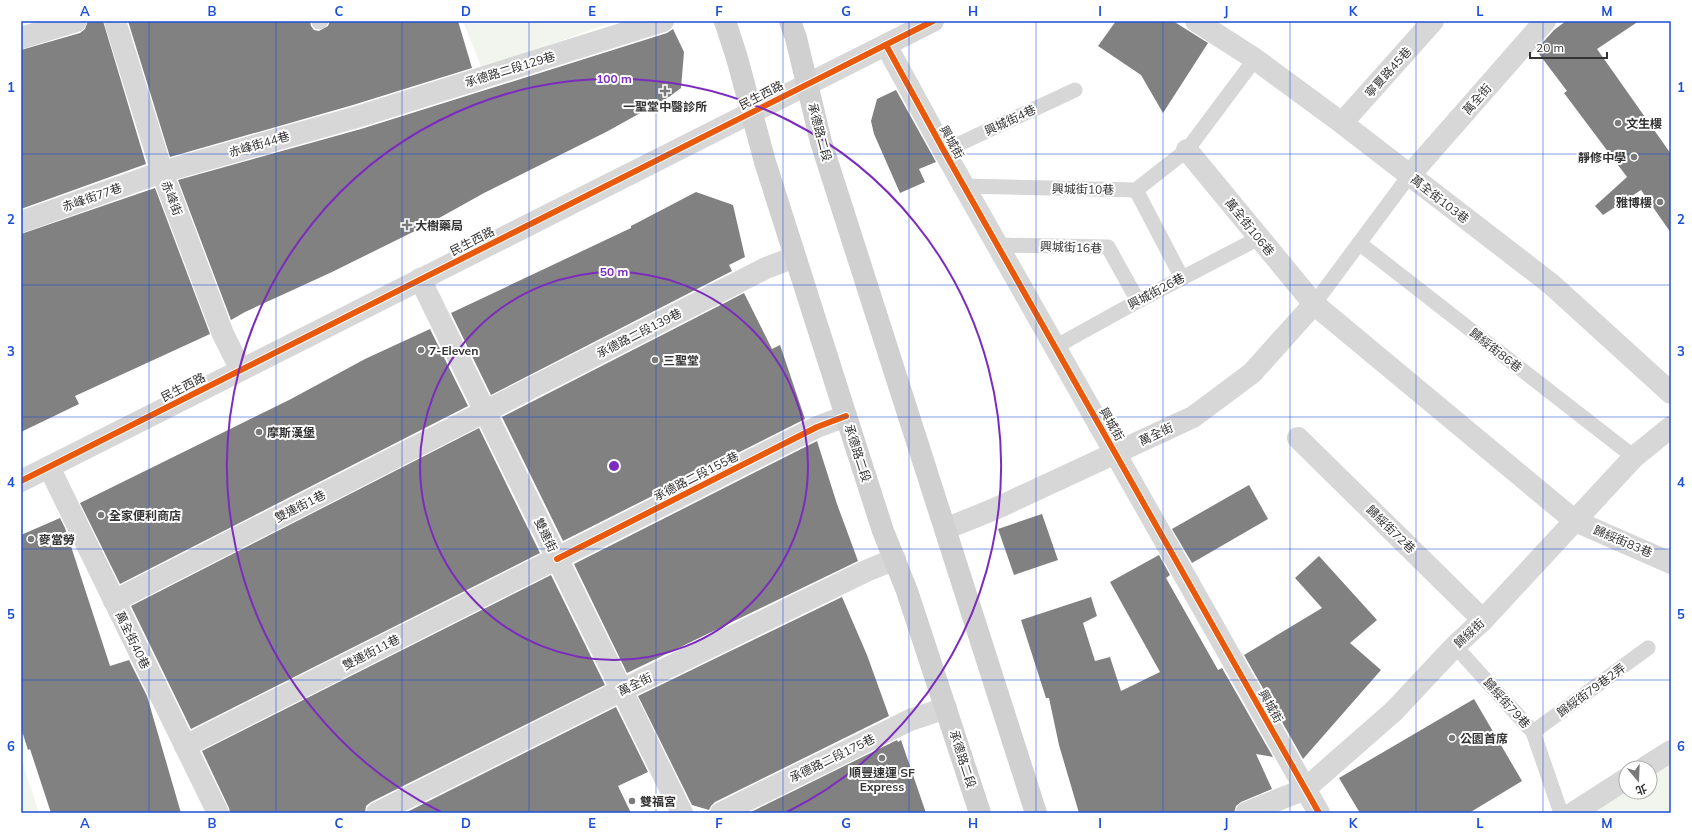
<svg xmlns="http://www.w3.org/2000/svg" width="1692" height="834" font-family="Mulish,'Noto Sans TC',sans-serif">
<rect width="100%" height="100%" fill="#fff"/>
<!-- green -->
<g fill="#f1f5ed">
<path d="M463,21H616L482,69Z"/>
<path d="M21,758L39,813H21Z"/>
<path d="M1671,762V813H1593L1626,792H1650V776Z"/>
</g>
<!-- building -->
<g fill="#818181">
<path d="M88,21H103L146,164L21,209V50L80,33L85,29Z"/>
<path d="M128,21H310L311,26L314,30L319,31L328,26L330,21H458L472,68L353,105L170,157Z"/>
<path d="M1116,21H1173L1208,43L1163,113L1141,75L1098,46Z"/>
<path d="M1566,21H1639L1597,49L1671,154V233L1641,190L1603,215L1595,206L1627,177L1564,93L1567,91L1536,50L1554,30Z"/>
<path d="M673,29L684,52L681,88L669,97L608,131L484,193L423,227L332,272L245,312L231,320L178,180L361,129L667,33Z"/>
<path d="M896,90L936,162L919,169L925,182L900,193L874,134L871,121L877,99Z"/>
<path d="M155,188L210,334L75,396L79,404L21,432V234Z"/>
<path d="M696,192L733,205L745,257L729,265L732,271L491,395L451,313L631,228V226Z"/>
<path d="M744,293L772,349L780,345L805,419L563,541L502,417Z"/>
<path d="M430,329L468,406L120,584L80,503L291,399L365,359Z"/>
<path d="M479,428L540,553L191,729L131,606Z"/>
<path d="M817,441L837,504L858,561L627,673L574,564Z"/>
<path d="M1249,485L1268,519L1192,563L1172,529Z"/>
<path d="M1042,514L1058,560L1014,575L998,529Z"/>
<path d="M60,518L65,528L110,666L129,660L147,696L181,813H51L30,749L28,750L21,728V535Z"/>
<path d="M1159,555L1170,575L1166,578L1218,670L1222,668L1273,757L1256,754L1272,789L1241,802L1236,806L1234,813H1079L1059,745L1049,698H1046L1021,620L1091,597L1097,616L1083,623L1095,661L1110,657L1121,691L1160,672L1110,582Z"/>
<path d="M1319,556L1377,620L1350,643L1381,670L1303,759L1244,655L1322,608L1295,578Z"/>
<path d="M551,575L605,685L371,802L366,806L365,813H230L229,808L202,751Z"/>
<path d="M842,597L867,655L889,716L715,802L711,806L709,810L692,805L638,696Z"/>
<path d="M1474,699L1522,781L1469,813H1360L1339,778Z"/>
<path d="M616,707L648,772L618,786L631,813H405Z"/>
<path d="M897,740L898,742L901,740L926,813H749Z"/>
</g>
<g fill="none" stroke-linecap="round" stroke-linejoin="round">
<!-- service -->
<g stroke="#d7d7d7" stroke-width="15">
<path d="M319,22L321,21"/>
<path d="M944,151L1075,90"/>
<path d="M964,186L1136,190L1187,150L1255,59"/>
<path d="M1136,190L1182,278"/>
<path d="M1359,243L1634,457"/>
<path d="M997,245L1108,247L1138,301"/>
<path d="M1314,304L1409,176"/>
<path d="M1055,347L1138,301L1259,238"/>
<path d="M1455,646L1533,732L1561,813"/>
<path d="M1533,732L1648,648"/>
</g>
<!-- minor -->
<g stroke="#d7d7d7" stroke-width="22">
<path d="M115,21L162,172L223,334L241,370"/>
<path d="M1196,21L1255,59L1342,123L1551,284L1671,393"/>
<path d="M21,38L76,21"/>
<path d="M886,45L944,151L1319,813"/>
<path d="M1342,123L1433,21"/>
<path d="M1187,150L1314,304L1575,521L1671,563"/>
<path d="M1409,176L1545,21"/>
<path d="M21,222L162,172L357,117L663,21"/>
<path d="M420,279L682,813"/>
<path d="M1298,438L1483,620"/>
<path d="M49,467L218,813"/>
<path d="M945,529L997,508L1193,417L1252,373L1314,304"/>
<path d="M114,601L766,268L795,257"/>
<path d="M185,746L817,427L846,416"/>
<path d="M1644,768L1671,751"/>
<path d="M377,813L622,690L866,571L895,559"/>
<path d="M721,813L910,720L946,708"/>
<path d="M1246,813L1305,789L1394,711L1455,646L1483,620L1634,457L1671,427"/>
<path d="M1573,813L1626,779"/>
</g>
<!-- tertiary -->
<path stroke="#d7d7d7" stroke-width="22" d="M21,481L933,21"/>
<!-- secondary -->
<g stroke="#d0d0d0" stroke-width="22">
<path d="M725,21L737,58L765,162L846,416L883,531L907,591L980,813"/>
<path d="M790,21L796,38L821,142L1036,813"/>
</g>
<defs>
<g id="cycleway">
<path d="M886,45L944,151L1319,813"/>
<path d="M21,481L933,21"/>
<path d="M557,559L817,427L846,416"/>
</g>
</defs>
<!-- cycleway casing -->
<use href="#cycleway" stroke="#fff" stroke-width="8"/>
<!-- cycleway -->
<use href="#cycleway" stroke="#e8590c" stroke-width="6"/>
</g>
<!-- grid -->
<path fill="none" stroke="#1d4ed8" stroke-width="1" stroke-opacity="0.55" d="M149,21V813M276,21V813M402,21V813M529,21V813M656,21V813M783,21V813M909,21V813M1036,21V813M1163,21V813M1290,21V813M1416,21V813M1543,21V813M21,154H1671M21,285H1671M21,417H1671M21,549H1671M21,680H1671"/>
<!-- distance rings -->
<g fill="none" stroke="#7b2cbf" stroke-width="2">
<circle cx="614" cy="466" r="194"/>
<path d="M441 812A387 387 0 1 1 787 812"/>
</g>
<!-- markers -->
<g fill="#7a7a7a" stroke="#fff" stroke-width="1.5">
<path d="M663 85h4v4h4v4h-4v4h-4v-4h-4v-4h4z"/>
<circle cx="1618" cy="123" r="4"/>
<circle cx="1634" cy="157" r="4"/>
<circle cx="1660" cy="202" r="4"/>
<path d="M405 219h4v4h4v4h-4v4h-4v-4h-4v-4h4z"/>
<circle cx="421" cy="350" r="4"/>
<circle cx="655" cy="360" r="4"/>
<circle cx="259" cy="432" r="4"/>
<circle cx="101" cy="515" r="4"/>
<circle cx="31" cy="539" r="4"/>
<circle cx="1452" cy="738" r="4"/>
<circle cx="882" cy="758" r="4"/>
<circle cx="632" cy="801" r="4"/>
</g>
<g text-anchor="middle" dominant-baseline="central" stroke-width="4" stroke-linejoin="round" paint-order="stroke">
<!-- street labels -->
<g font-size="12" fill="#333" stroke="#fff">
<text transform="translate(510 69) rotate(-17)">承德路二段129巷</text>
<text transform="translate(1388 72) rotate(-48)">寧夏路45巷</text>
<text transform="translate(761 95) rotate(-27)">民生西路</text>
<text transform="translate(1477 99) rotate(-49)">萬全街</text>
<text transform="translate(1010 120) rotate(-25)">興城街4巷</text>
<text transform="translate(820 132) rotate(75)">承德路二段</text>
<text transform="translate(952 142) rotate(61)">興城街</text>
<text transform="translate(259 144) rotate(-16)">赤峰街44巷</text>
<text transform="translate(1083 189) rotate(1)">興城街10巷</text>
<text transform="translate(92 197) rotate(-19)">赤峰街77巷</text>
<text transform="translate(172 198) rotate(69)">赤峰街</text>
<text transform="translate(1440 199) rotate(38)">萬全街103巷</text>
<text transform="translate(1250 227) rotate(51)">萬全街106巷</text>
<text transform="translate(472 241) rotate(-27)">民生西路</text>
<text transform="translate(1071 247) rotate(2)">興城街16巷</text>
<text transform="translate(1156 291) rotate(-28)">興城街26巷</text>
<text transform="translate(639 333) rotate(-27)">承德路二段139巷</text>
<text transform="translate(1496 350) rotate(38)">歸綏街86巷</text>
<text transform="translate(183 387) rotate(-27)">民生西路</text>
<text transform="translate(1112 424) rotate(60)">興城街</text>
<text transform="translate(1156 434) rotate(-25)">萬全街</text>
<text transform="translate(858 453) rotate(72)">承德路二段</text>
<text transform="translate(696 476) rotate(-27)">承德路二段155巷</text>
<text transform="translate(300 506) rotate(-27)">雙連街1巷</text>
<text transform="translate(1391 529) rotate(44)">歸綏街72巷</text>
<text transform="translate(546 535) rotate(64)">雙連街</text>
<text transform="translate(1623 541) rotate(23)">歸綏街83巷</text>
<text transform="translate(1469 633) rotate(-43)">歸綏街</text>
<text transform="translate(133 640) rotate(64)">萬全街40巷</text>
<text transform="translate(371 652) rotate(-27)">雙連街11巷</text>
<text transform="translate(635 684) rotate(-26)">萬全街</text>
<text transform="translate(1591 690) rotate(-36)">歸綏街79巷2弄</text>
<text transform="translate(1507 703) rotate(48)">歸綏街79巷</text>
<text transform="translate(1271 706) rotate(61)">興城街</text>
<text transform="translate(832 758) rotate(-26)">承德路二段175巷</text>
<text transform="translate(963 759) rotate(72)">承德路二段</text>
</g>
<!-- poi labels -->
<g font-size="12" font-weight="bold" fill="#333" stroke="#fff" text-anchor="start">
<text x="665" y="106" text-anchor="middle">一聖堂中醫診所</text>
<text x="1626" y="123">文生樓</text>
<text x="1626" y="157" text-anchor="end">靜修中學</text>
<text x="1652" y="202" text-anchor="end">雅博樓</text>
<text x="415" y="225">大樹藥局</text>
<text x="429" y="350">7-Eleven</text>
<text x="663" y="360">三聖堂</text>
<text x="267" y="432">摩斯漢堡</text>
<text x="109" y="515">全家便利商店</text>
<text x="39" y="539">麥當勞</text>
<text x="1460" y="738">公園首席</text>
<text x="882" y="772" text-anchor="middle">順豐速運 SF<tspan x="882" dy="14">Express</tspan></text>
<text x="640" y="801">雙福宮</text>
</g>
</g>
<circle cx="614" cy="466" r="6" fill="#7b2cbf" stroke="#fff" stroke-width="2"/>
<g font-size="12" text-anchor="middle" font-weight="bold" fill="#7b2cbf" stroke="#fff" stroke-width="4" stroke-linejoin="round" paint-order="stroke">
<text x="614" y="83">100 m</text>
<text x="614" y="276">50 m</text>
</g>
<!-- border -->
<rect width="1692" height="834" fill="none" stroke="#ffffff" stroke-width="44"/>
<!-- north arrow -->
<g transform="translate(1638 780) rotate(161)"><circle r="19" fill="#ffffff" stroke="#adadad"/>
<path d="M0-3L7 15L0 10L-7 15Z" fill="#7a7a7a"/>
<text y="-6" font-size="11" font-weight="bold" text-anchor="middle" fill="#333333">北</text>
</g>
<!-- scale -->
<path d="M1530 52v6h77v-6" fill="none" stroke="#333333" stroke-width="2"/>
<text x="1536" y="52" font-size="12" fill="#333333" stroke="#ffffff" stroke-width="3" paint-order="stroke">20 m</text>
<rect x="22" y="22" width="1648" height="790" fill="none" stroke="#1d4ed8" stroke-width="1.5"/>
<g font-size="13" text-anchor="middle" font-weight="bold" fill="#1d4ed8">
<text x="85" y="16">A</text>
<text x="212" y="16">B</text>
<text x="339" y="16">C</text>
<text x="466" y="16">D</text>
<text x="592" y="16">E</text>
<text x="719" y="16">F</text>
<text x="846" y="16">G</text>
<text x="973" y="16">H</text>
<text x="1100" y="16">I</text>
<text x="1226" y="16">J</text>
<text x="1353" y="16">K</text>
<text x="1480" y="16">L</text>
<text x="1607" y="16">M</text>
<text x="11" y="92">1</text>
<text x="1681" y="92">1</text>
<text x="11" y="224">2</text>
<text x="1681" y="224">2</text>
<text x="11" y="356">3</text>
<text x="1681" y="356">3</text>
<text x="11" y="487">4</text>
<text x="1681" y="487">4</text>
<text x="11" y="619">5</text>
<text x="1681" y="619">5</text>
<text x="11" y="751">6</text>
<text x="1681" y="751">6</text>
<text x="85" y="828">A</text>
<text x="212" y="828">B</text>
<text x="339" y="828">C</text>
<text x="466" y="828">D</text>
<text x="592" y="828">E</text>
<text x="719" y="828">F</text>
<text x="846" y="828">G</text>
<text x="973" y="828">H</text>
<text x="1100" y="828">I</text>
<text x="1226" y="828">J</text>
<text x="1353" y="828">K</text>
<text x="1480" y="828">L</text>
<text x="1607" y="828">M</text>
</g>
</svg>
